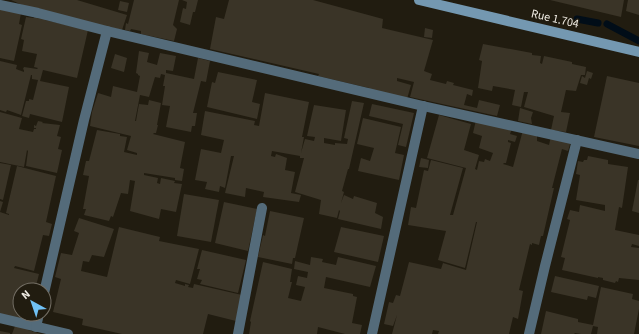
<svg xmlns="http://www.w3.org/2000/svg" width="639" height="334" font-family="'Source Sans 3',sans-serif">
<rect width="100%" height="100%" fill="#211c10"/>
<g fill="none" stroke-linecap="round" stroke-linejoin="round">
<!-- stream -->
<g stroke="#010d18" stroke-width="7">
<path d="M577,19L598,23"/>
<path d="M607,24L639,41"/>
</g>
</g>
<!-- building -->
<g fill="#3a3427">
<path d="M11,0H77L127,15L122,30L29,8Z"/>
<path d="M134,0H179L173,25L177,29L174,41L141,34V31L131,29L130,31L125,30L126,23L128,24Z"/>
<path d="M182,0H198L195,12H193L190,25L180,22L183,8L186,9L187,2Z"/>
<path d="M229,0H313L383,19L382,28L433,40L424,71L432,74L430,80L446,84L447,81L454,83L453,85L473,90L472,96L467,94L464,105L477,108L479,100L500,105L497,116L410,97L414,82L397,78V81L411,85L407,99L368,91L369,88L318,76L319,74L210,49L216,17L224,19Z"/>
<path d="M550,0H624L621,17Z"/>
<path d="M628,0H639V15L626,11Z"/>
<path d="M120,1L129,3L127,12L118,10Z"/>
<path d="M0,8L21,13L19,24L22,25L14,61L0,58Z"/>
<path d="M35,14L47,17L45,20L88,30L77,78L43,70L40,81L69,87L62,122L30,114L29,118L22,116L26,101H29V99L33,100L38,80L32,79V75H31L21,115L7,110L6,112L0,110V61L17,65L16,69L24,72V70L23,69L24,67L37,69L38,68L34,67L37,54L22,51L24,40L21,39L26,17L34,18Z"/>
<path d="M425,28L433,30L432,38L424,37Z"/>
<path d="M483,44L532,53V55L541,56L540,63L542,64L544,56L572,62V64L586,67L585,75H581L576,91L566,90L561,112L570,113L566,132L551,130L554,116L524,107L528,92H524L521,107L512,105L515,90L493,86L492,91L478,88L482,61L479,60Z"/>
<path d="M139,51L149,53L147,62L157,65L160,53L176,56L173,71L166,70V73L194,79L198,58L210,61L206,82L201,81L193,113H197L195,126H192L191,132L166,127L170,106L162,105L165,86H163L165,75L161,74L160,78L155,77L149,97L140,95L135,121H136L139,104L148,105L149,100L161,103L157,125H158L156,133H154L153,134L185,142L180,168L184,169L182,181L175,180V178L144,173V175L158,178L157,183L160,184L161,178L175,181L174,183L182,184L176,212L161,209L159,219L130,211L135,181L130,180L128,194L121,193L113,217L111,216L109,221L84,215L86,209H83L89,176L83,175L86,161H89L97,130L120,134V136L127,137L124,152L137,155V153L127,150L131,136L90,126L92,112L98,93L111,97L113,86L137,92L140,76L138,75V74L136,73Z"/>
<path d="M115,54L127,58L124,72L111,68Z"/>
<path d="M587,71L593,73L591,79L589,78L587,85L580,83L582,76L585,78Z"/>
<path d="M218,72L257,80L252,102L260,104L257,119L207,107L212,82L215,83Z"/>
<path d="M607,76L639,83V146L594,137Z"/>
<path d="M265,93L309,102L302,137H304L301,153L305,139L314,141L315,137L307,136L314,105L346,110L341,141L324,138V143L335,145V143L347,144L348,139L344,138L352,101L364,103L349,169H348L342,191L344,192L341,203L344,195L353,199L354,196L377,203L375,213L383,217L381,229L338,219L340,211L339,210L337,218L319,214L321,200L295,192L304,158H300V156L272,151L271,156L275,157L276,154L287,158L285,170L295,172L291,193L301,195L299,202L263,197L264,192L246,188L245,197L225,193L234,156H231L225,188L220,186L219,192L205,189L207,182L195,180L201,149L221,153L224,140L201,135L205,111L255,121L254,125L259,126Z"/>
<path d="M372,104L414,113L406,147L398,145L403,124L369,116Z"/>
<path d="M520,108L533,112L531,118L532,124L518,121Z"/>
<path d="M0,112L22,118L19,129L33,132L34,129H36V128H34V125L36,126L38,121L43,122L42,123L60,125L57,136L61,137L58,149L62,150L57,173L26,166L28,151L27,150L24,167L0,162Z"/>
<path d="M439,115L471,124L464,150L479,155L475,169L477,170L479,161L484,162L485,159L490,161L493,153L479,148L482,136L473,133L476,120L512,129L510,134L517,136L515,142L508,140V142L511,143L506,163H504L503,164L513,167L523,130L537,134V141L549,145L551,136L571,141L568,151L562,149L552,188H554L543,236H541L539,245L532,243V245L530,244L519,290L523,291L518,319L513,317L509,334H438L439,331L433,330L432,334H392L397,315L393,326L384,324L389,302L393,303L396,295L400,296L409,262L441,269L443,263L466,270L477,222H476L465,268L438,260L446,231L408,225L411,207L416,208L424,170L428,171L431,160L463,168L450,215H453L466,168L427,158Z"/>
<path d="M363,118L401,127L395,153L404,155L399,180L358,171L361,158L370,161L374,148L357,144Z"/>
<path d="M588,156L608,160V164L628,167L622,208L619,207L615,230L639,235V246L632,244L631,247L639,248V280L619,278L618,282L616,281L615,283L603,280V278L598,277V278L562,270L565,258L561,257L570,220L567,219L570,210L579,212L580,205L605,211V205L576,200L580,175L576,174L578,161L583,162L584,160H587Z"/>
<path d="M421,158L429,160L428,168L419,167Z"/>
<path d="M0,163L11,165L3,200L0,199Z"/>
<path d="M17,166L56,176L46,222L52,224L49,236L43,235L34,271L15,266L14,268L39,274L35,290H20V314H31L29,321L0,315V212L9,215V214L6,213Z"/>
<path d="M638,180H639V213L632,211Z"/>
<path d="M184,194L219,200L211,242L177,236Z"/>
<path d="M0,201L3,202L0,212Z"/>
<path d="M224,202L257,209L248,251L215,243Z"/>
<path d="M270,211L304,218L295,258H293L292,264L258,257L263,235L265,236Z"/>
<path d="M79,218L114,229L104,257L92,255L89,262L83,261L81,271L107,277L119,227L160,237L159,241L199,249L190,284L176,280L175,283L185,286V284L189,285L188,287L193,288L194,284L242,295L236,321L208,314L203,334H122L82,325L83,319L53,312L61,279L55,277L61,253L72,255L79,233L74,231Z"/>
<path d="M341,227L384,236L378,262L334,252Z"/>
<path d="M202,250L246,260L238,293L200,284L202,280L197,279L200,269H197Z"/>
<path d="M311,257L323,259L322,262L336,265L338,257L376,266L370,287L326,277L324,288L353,294V296L357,297L352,323L362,325L360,334H345L318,327L317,334H249L251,322L250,321L263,262L292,269L290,282H292L288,298L301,301L305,287L296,285L298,276L307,278L308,272L294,269L295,261L310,265Z"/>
<path d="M555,276L599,286L596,298L588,296L587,300L551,292Z"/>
<path d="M601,287L633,294L632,299L639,301V309L634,334H597L598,327L593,326L591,334H581L575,333L574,334H541L546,311L578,319V322L593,325Z"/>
<path d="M15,326L29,329L28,330L41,334H12Z"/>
<path d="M0,331L10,333V334H0Z"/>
</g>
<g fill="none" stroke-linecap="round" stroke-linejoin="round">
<!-- street -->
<g stroke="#546b7a" stroke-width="10">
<path d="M0,5L38,13L107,31L423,106L639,154"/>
<path d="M44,293L84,120L107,31"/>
<path d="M0,318L68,334"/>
<path d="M36,327L39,314"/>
<path d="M238,334L262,208"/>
<path d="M372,334L423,106"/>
<path d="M529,334L545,266L577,140"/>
</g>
<!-- secondary -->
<path stroke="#7498b1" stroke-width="10" d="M419,0L639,52"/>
</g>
<g text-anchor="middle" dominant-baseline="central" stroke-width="3" stroke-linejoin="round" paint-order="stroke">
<!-- street labels -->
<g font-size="12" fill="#eeeae2" stroke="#211c10">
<text transform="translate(555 19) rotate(13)">Rue 1.704</text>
</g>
</g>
<!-- north arrow -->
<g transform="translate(32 302) rotate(320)"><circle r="19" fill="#211c10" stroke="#736e64"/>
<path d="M0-3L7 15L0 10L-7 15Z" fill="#71c1f5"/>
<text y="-6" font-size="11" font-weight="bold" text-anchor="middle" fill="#eeeae2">N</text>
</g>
</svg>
